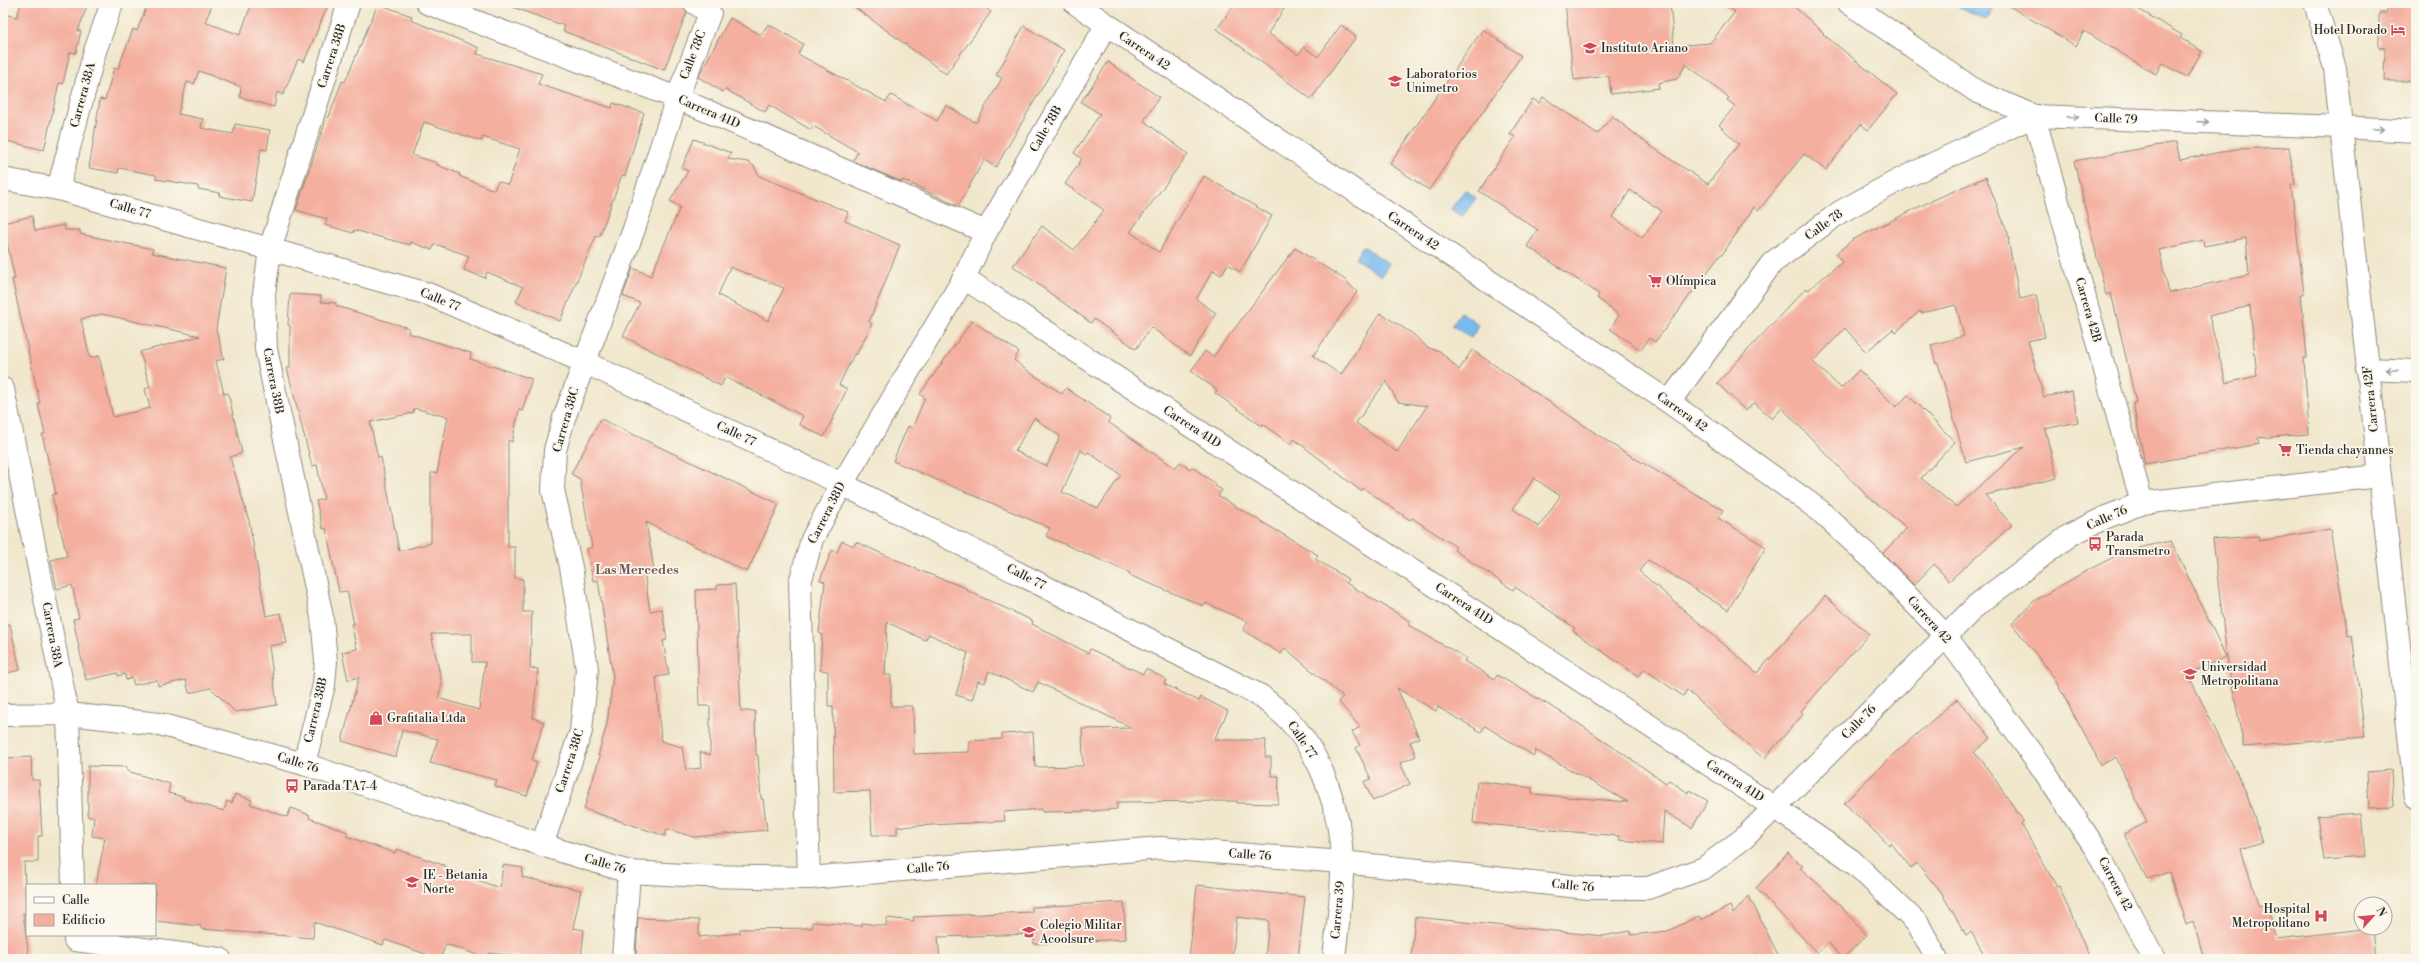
<svg xmlns="http://www.w3.org/2000/svg" width="2419" height="962" font-family="'Libre Bodoni',serif">
<rect width="100%" height="100%" fill="#fbf7ec"/>
<filter id="ink" filterUnits="userSpaceOnUse"><feTurbulence type="fractalNoise" baseFrequency=".025" numOctaves="2"/><feDisplacementMap in="SourceGraphic" scale="8" xChannelSelector="R" yChannelSelector="G"/><feConvolveMatrix kernelMatrix="1 2 1 2 8 2 1 2 1" color-interpolation-filters="sRGB"/></filter>
<filter id="wash" filterUnits="userSpaceOnUse"><feTurbulence type="fractalNoise" baseFrequency=".012" numOctaves="4" result="noise"/><feDisplacementMap in="SourceGraphic" scale="16" xChannelSelector="R" yChannelSelector="G"/><feGaussianBlur stdDeviation="0.9" result="paint"/><feColorMatrix in="noise" values="0 0 0 0 0 0 0 0 0 0 0 0 0 0 0 0 0 1.4 0 .05"/><feComposite in="paint" operator="in"/></filter>
<g filter="url(#wash)">
<rect width="100%" height="100%" fill="#f0e7cc"/>
<!-- water -->
<g fill="#79baee" stroke="#52728c">
<path d="M1951,3H1997L1986,20Z"/>
<path d="M1465,190L1476,198L1462,217L1451,209Z"/>
<path d="M1363,246L1389,264L1381,276L1355,258Z"/>
<path d="M1461,312L1479,325L1471,338L1452,325Z"/>
</g>
<g id="blocks">
<!-- building -->
<g fill="#f4af9f" fill-rule="evenodd">
<path d="M21,3H88L78,31H81L76,53L70,52L63,84L59,83L44,150L3,140V14L17,17Z"/>
<path d="M148,3H213L205,22L240,35L252,3H329L304,62L298,59L283,95L277,92L274,107L240,97L241,87L199,71L194,84L187,82L178,114L203,119L201,128L233,134L235,124L270,130L267,150L261,149L252,202L219,196L220,193L198,189V186L156,179V175L119,168L118,173L89,168L100,99L105,100L114,68L118,69L133,29L137,31Z"/>
<path d="M507,3H677L683,5L687,12L664,70L563,31L565,26L507,5Z"/>
<path d="M849,3H980L991,12L946,74Z"/>
<path d="M1235,3H1288L1268,33L1298,55L1304,47L1318,57L1341,25L1356,37L1311,99L1217,29Z"/>
<path d="M1565,3H1670L1674,46L1710,43L1735,12L1723,3H1790L1824,33L1823,34L1897,94L1868,130L1861,124L1826,170L1804,154L1758,211L1754,207L1722,255L1721,254L1655,342L1649,338L1641,350L1610,329L1619,315L1597,298L1599,294L1527,246L1538,230L1479,191L1515,137L1510,134L1533,99L1539,103L1543,97L1598,134L1612,116L1649,145L1708,184L1739,144L1719,125L1735,106L1727,100L1729,98L1686,64L1677,79L1658,83L1659,88L1611,94L1609,76L1574,80ZM1630,190L1662,211L1642,238L1613,217Z"/>
<path d="M2004,3H2128L2182,35L2180,38L2202,51L2187,77L2162,63L2156,74L2084,31L2076,46Z"/>
<path d="M2386,3H2416V81H2384L2385,48H2379V13H2387Z"/>
<path d="M378,4L412,16L411,20L479,48L477,54L542,74L538,84L612,108L613,103L644,113L625,176L622,175L599,237L596,236L560,321L516,302L523,287L487,272L485,278L464,270L469,256L435,244L432,250L411,242L410,245L354,230L353,233L325,225L327,219L296,210L327,117H329L342,81L345,82ZM424,122L481,141L483,137L520,149L508,185L498,181L494,190L459,176L460,174L437,165V163L412,155Z"/>
<path d="M730,18L761,35L768,24L803,44L798,54L886,102L891,95L937,121L946,105L976,123L1002,78L996,75L1024,26L1064,50L996,167L984,160L958,206L903,180L902,182L853,161L858,152L813,126L811,130L769,105L765,112L725,89L723,92L698,77Z"/>
<path d="M1483,29L1521,56L1429,190L1390,164Z"/>
<path d="M1108,62L1159,97L1144,121L1188,154L1130,232L1159,252L1204,176L1272,216L1240,272L1228,264L1221,275L1213,270L1196,299L1216,313L1190,356L1151,327L1136,349L1094,319L1091,323L1013,266L1042,226L1074,250L1104,210L1065,184L1082,159L1074,153L1100,114L1081,102Z"/>
<path d="M694,139L731,153L728,159L748,162L754,166L759,176L848,212L845,221L900,245L869,322L872,324L856,355L854,354L839,385L847,389L824,437L799,424L803,416L725,377L721,386L623,336L640,303L623,296L633,268L651,276L680,207L670,201L688,171L682,168ZM730,267L784,288L768,321L718,295Z"/>
<path d="M2176,142L2180,160L2236,149L2289,147L2295,184L2291,185L2304,294H2301L2307,358H2304L2309,434L2258,438L2259,444L2145,464L2133,403H2136L2125,353L2111,293L2106,295L2074,161ZM2246,238L2249,275L2169,293L2159,250L2203,240L2204,246ZM2250,306L2257,376L2226,383L2209,316Z"/>
<path d="M1986,177L2010,239L2008,240L2020,299L2036,295L2045,337L2028,341L2044,397L2072,391L2078,422L2045,429L2057,478L1986,495L2012,525L1949,581L1934,564L1914,585L1883,553L1907,528L1865,494L1782,408L1772,419L1754,402L1746,411L1717,383L1806,288L1808,290L1842,262L1836,254L1852,240L1931,201ZM1956,305L1964,336L1931,345L1936,364L1938,363L1966,462L2024,447L1956,507L1921,478L1955,442L1908,395L1896,407L1859,370L1841,388L1813,362L1845,328L1866,352L1893,329L1896,332L1920,311L1921,313Z"/>
<path d="M32,216L35,231L64,225L65,230H80V234L153,249L152,253L226,268L216,329L224,359L216,361L224,394L228,393L242,453L230,457L249,521L266,616L281,613L287,643L269,646L277,705L235,712L211,688L189,693L186,680L158,686L157,680L134,685L132,678L126,680L125,674L118,676V673L86,680L73,619L79,618L72,585L57,589L51,560L67,556L52,495L56,494L42,434H45L38,404L40,403L12,279H15L3,225V223ZM102,314L200,336L140,352L150,387L145,389L150,408L113,417L99,356L90,358L81,319Z"/>
<path d="M1295,248L1344,279L1357,292L1313,356L1341,375L1380,313L1413,334L1428,348L1440,351L1459,370L1472,350L1619,449L1723,510L1718,518L1766,547L1728,610L1648,560L1639,571L1757,673L1825,596L1869,634L1801,711L1803,714L1764,759L1687,690L1683,696L1644,669L1638,676L1573,631L1575,628L1515,587L1513,590L1454,550L1456,547L1412,518L1410,520L1363,488L1361,491L1294,439L1290,444L1263,424L1262,426L1215,393L1217,390L1191,371L1205,351L1213,357ZM1386,381L1398,402L1427,406L1397,452L1356,423ZM1534,478L1560,496L1539,527L1513,509Z"/>
<path d="M290,294L321,296V302L336,303V306L409,328L408,333L471,353L470,359L532,379L522,411L519,410L512,442L508,440V547H515V578L523,579V612H532L530,668L538,669L533,718L544,722L532,760L537,762L527,796L495,786L497,780L430,763L438,739L402,730L396,757L342,741L359,677L348,680L342,652L357,649L351,624H354L347,591L339,592L326,528L323,529L316,501L324,499L317,465L312,466L287,368H290V326L288,325ZM414,408L448,417L437,473H431V543L399,551L381,457L378,458L370,422L413,413ZM431,634H472V662H485L479,710L438,698L442,684Z"/>
<path d="M972,321L1019,352L1014,360L1025,369L1062,394L1066,388L1110,418L1108,422L1175,468L1180,462L1190,469L1192,467L1216,484L1215,486L1222,490L1218,496L1318,555L1315,559L1348,579L1346,583L1410,621L1408,625L1466,658L1464,661L1495,679L1497,675L1566,715L1666,783L1669,780L1688,793L1689,790L1708,801L1692,828L1664,811L1662,844L1619,840V836L1473,823L1477,781L1532,788V794L1628,802L1535,750L1534,756L1485,726L1481,732L1438,707L1436,711L1397,688L1419,738L1410,742L1416,756L1400,763L1410,784L1373,801L1364,782L1371,779L1356,748L1360,745L1352,732L1360,727L1338,701L1343,697L1285,648L1281,654L1243,630L1248,622L1206,603L1204,606L1129,575L1130,573L1046,536L1050,528L893,461L908,426L912,428L925,398L920,394ZM1034,418L1060,436L1047,466L1015,451ZM1081,450L1086,454L1088,452L1121,475L1098,508L1062,492Z"/>
<path d="M601,419L779,504L747,572L646,522L654,570L644,572L650,611L662,609L667,640L663,641L669,675L656,677L661,741L682,747L686,770L701,768L700,752L710,755V706H699L696,590L717,589V585L735,584L741,711H755L756,755H758L761,799H763L767,830L694,837L667,829L665,836L584,809L600,756H598L607,724L613,677L598,580L593,581L587,548H592L580,479L571,474Z"/>
<path d="M2330,529L2348,636L2352,635L2365,737L2244,747L2227,657L2213,539L2258,536L2259,541Z"/>
<path d="M842,541L854,546L856,542L921,571L966,588V590L1033,621L1032,624L1088,653L1090,649L1143,674L1146,669L1166,679L1164,684L1199,701L1201,697L1228,711L1214,740H1266L1265,757H1271V776H1279L1278,804L1237,803V801L1117,802V809L1093,811L1042,812V809L1004,812L1005,821L897,827V835H872L870,791L834,792L833,706H828V671L820,670L822,634L819,633L825,582L820,580L832,550L837,552ZM887,622L925,640L929,634L968,653L956,695L972,700L978,681L985,683L989,671L1033,692L1038,682L1132,728L1082,729L1083,766L1035,767L1033,732L1002,734V739L969,741V752L914,754L913,706H891V675H885Z"/>
<path d="M2171,541L2226,657L2188,674L2246,792L2262,842L2241,849L2259,907L2267,904L2277,939L2372,928L2375,959H2204L2193,921L2186,924L2169,872L2147,879L2124,834L2147,822L2116,757L2101,765L2053,676L2012,624L2034,601L2086,571L2128,550Z"/>
<path d="M10,624L20,670L3,674V625Z"/>
<path d="M1957,699L1991,738L1974,752L1983,762L2024,822L2021,824L2057,887L2059,886L2090,959H1987L1971,932L1966,935L1942,894L1917,863L1911,868L1891,843L1889,845L1844,803L1888,759Z"/>
<path d="M31,757L32,780H39L42,836H38V862H24L26,913H23L29,957L3,959V758Z"/>
<path d="M88,766L127,767V771L170,784L168,793L184,797L183,799L224,811L227,801L232,803L235,794L252,800L250,804L287,817L291,808L310,815L309,818L348,832L346,836L395,853L396,849L446,866L445,869L500,888L503,865L523,868L522,877L581,890L573,928L584,930L581,959H523L524,957L489,953V959L446,944L440,959L385,940L383,945L314,922L313,938L201,929V926L155,921V885H96L105,838L92,836L94,817H88Z"/>
<path d="M2391,770L2393,807L2369,808L2367,772Z"/>
<path d="M2361,813L2365,857L2324,860L2317,816Z"/>
<path d="M1788,853L1803,866L1800,868L1828,893L1867,935L1843,958L1828,943L1817,953L1756,888Z"/>
<path d="M1197,885L1305,897L1298,959H1265L1269,921L1237,917L1232,959H1189Z"/>
<path d="M1749,896L1780,959H1759L1757,954L1745,959H1411L1415,917L1603,936L1630,931L1631,935L1668,931L1699,916L1701,920L1730,906L1733,914Z"/>
<path d="M1124,902L1126,939L1034,944V934L938,937L940,959H636L638,918L699,920V937L740,933V929L812,928V922L862,926V923L886,926L887,918L914,921L913,917L1032,912V907Z"/>
</g>
</g>
</g>
<g filter="url(#ink)">
<use href="#blocks" fill-opacity="0" stroke="#8e897c" stroke-width="1"/>
<g fill="none" stroke-linecap="round" stroke-linejoin="round">
<defs>
<g id="minor">
<path d="M427,3L677,98L986,232"/>
<path d="M1849,3L1976,91L2034,116L2142,503"/>
<path d="M3,179L58,189L428,294L584,362L842,484L1261,696C1269,703 1278,710 1286,717C1322,754 1341,811 1342,862C1343,894 1337,927 1334,959"/>
<path d="M58,189L95,51L112,3"/>
<path d="M964,278L1774,807L1851,860L1918,924L1937,959"/>
<path d="M2367,369L2416,371"/>
<path d="M3,389L68,714L73,885"/>
<path d="M304,764L324,685L326,661L322,617L266,349L264,294L270,249L349,3"/>
<path d="M542,845L581,731L587,669L571,567L553,490L555,450L564,418L634,229L677,98L710,13L695,3"/>
<path d="M809,878L800,583L812,539L842,484L964,278L986,232L1106,26"/>
<path d="M75,940L220,959"/>
<path d="M623,959L629,872"/>
</g>
<g id="tertiary">
<path d="M1075,3L1669,402L1819,510L1872,559L1945,635L2040,765L2097,851L2154,959"/>
<path d="M1669,402L1772,263L1840,212L1899,180L2034,116L2341,127L2416,798"/>
<path d="M3,715L68,714L159,724L304,764L542,845L629,872L703,876L809,878L1160,848L1342,862L1589,888H1648L1704,868L1744,838L1978,604L2070,535L2104,518L2142,503L2379,476"/>
</g>
<path id="secondary" d="M2315,3L2335,68L2341,127L2416,131"/>
</defs>
<!-- minor casing -->
<use href="#minor" stroke="#8e897c" stroke-width="24"/>
<!-- tertiary casing -->
<use href="#tertiary" stroke="#8e897c" stroke-width="24"/>
<!-- secondary casing -->
<use href="#secondary" stroke="#8e897c" stroke-width="24"/>
<!-- minor -->
<use href="#minor" stroke="#fff" stroke-width="22"/>
<!-- tertiary -->
<use href="#tertiary" stroke="#fff" stroke-width="22"/>
<!-- secondary -->
<use href="#secondary" stroke="#fff" stroke-width="22"/>
</g>
<!-- one-way arrows -->
<defs><path id="oneway-shaft" d="M-6 0H5M1.5-3L5.5 0L1.5 3" fill="none" stroke-width="1.6" stroke-linecap="round" stroke-linejoin="round"/></defs>
<g stroke="#a0a0a0">
<use href="#oneway-shaft" transform="translate(2073 117) rotate(2)"/>
<use href="#oneway-shaft" transform="translate(2203 122) rotate(2)"/>
<use href="#oneway-shaft" transform="translate(2378 129) rotate(3)"/>
<use href="#oneway-shaft" transform="translate(2392 370) rotate(-177)"/>
</g>
</g>
<!-- icons -->
<defs>
<symbol id="hotel-bare" viewBox="-9 -9 18 18"><path d="M-6-4.5h1.5V1H6V5H4.5V3h-9V5H-6ZM-4 0a1.8 1.8 0 1 1 3.6 0ZM.5 0V-2.5h3Q6-2.5 6 0Z" fill="#d1495b" stroke="#fbf7ec" stroke-width="2.5" paint-order="stroke"/></symbol>
<symbol id="school-bare" viewBox="-9 -9 18 18"><path d="M0-5L7-2L0 1L-7-2ZM-4 1L0 2.5L4 1V4Q0 6-4 4Z" fill="#d1495b" stroke="#fbf7ec" stroke-width="2.5" paint-order="stroke"/></symbol>
<symbol id="university-bare" viewBox="-9 -9 18 18"><path d="M0-5L7-2L0 1L-7-2ZM-4 1L0 2.5L4 1V4Q0 6-4 4Z" fill="#d1495b" stroke="#fbf7ec" stroke-width="2.5" paint-order="stroke"/></symbol>
<symbol id="supermarket-bare" viewBox="-9 -9 18 18"><path d="M-6-5.5h2.5l.6 2H6L4.5 2H-2.5L-4.4-4H-6ZM-1.5 3.2a1.3 1.3 0 1 0 .1 0ZM3 3.2a1.3 1.3 0 1 0 .1 0Z" fill="#d1495b" stroke="#fbf7ec" stroke-width="2.5" paint-order="stroke"/></symbol>
<symbol id="bus-bare" viewBox="-9 -9 18 18"><path d="M-5-6H5V4H4V6H2V4H-2V6H-4V4H-5ZM-3.5-4V0h7V-4ZM-3.5 1.2v1.5H-2V1.2ZM2 1.2v1.5H3.5V1.2Z" fill="#d1495b" stroke="#fbf7ec" stroke-width="2.5" paint-order="stroke"/></symbol>
<symbol id="shop-bare" viewBox="-9 -9 18 18"><path d="M-5-2.5h2.3a2.7 3.5 0 0 1 5.4 0H5L5.5 6h-11ZM-1.5-2.5h3a1.5 2.3 0 0 0-3 0Z" fill="#d1495b" stroke="#fbf7ec" stroke-width="2.5" paint-order="stroke"/></symbol>
<symbol id="hospital-bare" viewBox="-9 -9 18 18"><path d="M-5-5h3v3.5h4V-5h3V5h-3V1.5h-4V5h-3Z" fill="#d1495b" stroke="#fbf7ec" stroke-width="2.5" paint-order="stroke"/></symbol>
</defs>
<g fill-rule="evenodd">
<use href="#hotel-bare" x="2388" y="20" width="20" height="20"/>
<use href="#school-bare" x="1580" y="38" width="20" height="20"/>
<use href="#university-bare" x="1385" y="71" width="20" height="20"/>
<use href="#supermarket-bare" x="1645" y="271" width="20" height="20"/>
<use href="#supermarket-bare" x="2275" y="440" width="20" height="20"/>
<use href="#bus-bare" x="2085" y="534" width="20" height="20"/>
<use href="#university-bare" x="2180" y="664" width="20" height="20"/>
<use href="#shop-bare" x="366" y="708" width="20" height="20"/>
<use href="#bus-bare" x="282" y="776" width="20" height="20"/>
<use href="#school-bare" x="402" y="872" width="20" height="20"/>
<use href="#hospital-bare" x="2311" y="906" width="20" height="20"/>
<use href="#school-bare" x="1019" y="922" width="20" height="20"/>
</g>
<g text-anchor="middle" dominant-baseline="central" stroke-width="3.5" stroke-linejoin="round" paint-order="stroke">
<!-- poi labels -->
<g font-size="12" fill="#2b2b2b" stroke="#fbf7ec" text-anchor="start">
<text x="2387" y="30" text-anchor="end">Hotel Dorado</text>
<text x="1601" y="48">Instituto Ariano</text>
<text x="1406" y="74">Laboratorios<tspan x="1406" dy="14">Unimetro</tspan></text>
<text x="1666" y="281">Olímpica</text>
<text x="2296" y="450">Tienda chayannes</text>
<text x="2106" y="537">Parada<tspan x="2106" dy="14">Transmetro</tspan></text>
<text x="2201" y="667">Universidad<tspan x="2201" dy="14">Metropolitana</tspan></text>
<text x="387" y="718">Grafitalia Ltda</text>
<text x="303" y="786">Parada TA7-4</text>
<text x="423" y="875">IE - Betania<tspan x="423" dy="14">Norte</tspan></text>
<text x="2310" y="909" text-anchor="end">Hospital<tspan x="2310" dy="14">Metropolitano</tspan></text>
<text x="1040" y="925">Colegio Militar<tspan x="1040" dy="14">Acoolsure</tspan></text>
</g>
<!-- street labels -->
<g font-size="12" fill="#2b2b2b" stroke="#fbf7ec">
<text transform="translate(1144 51) rotate(34)">Carrera 42</text>
<text transform="translate(693 55) rotate(-69)">Calle 78C</text>
<text transform="translate(332 56) rotate(-72)">Carrera 38B</text>
<text transform="translate(83 95) rotate(-75)">Carrera 38A</text>
<text transform="translate(709 112) rotate(23)">Carrera 41D</text>
<text transform="translate(2116 119) rotate(2)">Calle 79</text>
<text transform="translate(1046 129) rotate(-60)">Calle 78B</text>
<text transform="translate(130 209) rotate(16)">Calle 77</text>
<text transform="translate(1824 225) rotate(-36)">Calle 78</text>
<text transform="translate(1413 231) rotate(34)">Carrera 42</text>
<text transform="translate(440 300) rotate(22)">Calle 77</text>
<text transform="translate(2088 310) rotate(74)">Carrera 42B</text>
<text transform="translate(273 381) rotate(79)">Carrera 38B</text>
<text transform="translate(2371 399) rotate(-96)">Carrera 42F</text>
<text transform="translate(1682 412) rotate(35)">Carrera 42</text>
<text transform="translate(566 420) rotate(-74)">Carrera 38C</text>
<text transform="translate(1192 427) rotate(33)">Carrera 41D</text>
<text transform="translate(736 434) rotate(25)">Calle 77</text>
<text transform="translate(827 513) rotate(-63)">Carrera 38D</text>
<text transform="translate(2107 518) rotate(-24)">Calle 76</text>
<text transform="translate(1026 577) rotate(27)">Calle 77</text>
<text transform="translate(1464 604) rotate(33)">Carrera 41D</text>
<text transform="translate(1929 620) rotate(48)">Carrera 42</text>
<text transform="translate(52 635) rotate(79)">Carrera 38A</text>
<text transform="translate(316 710) rotate(-77)">Carrera 38B</text>
<text transform="translate(1859 722) rotate(-45)">Calle 76</text>
<text transform="translate(1302 740) rotate(56)">Calle 77</text>
<text transform="translate(570 761) rotate(-72)">Carrera 38C</text>
<text transform="translate(298 763) rotate(17)">Calle 76</text>
<text transform="translate(1735 781) rotate(33)">Carrera 41D</text>
<text transform="translate(1250 855) rotate(4)">Calle 76</text>
<text transform="translate(605 864) rotate(16)">Calle 76</text>
<text transform="translate(928 868) rotate(-5)">Calle 76</text>
<text transform="translate(2115 884) rotate(62)">Carrera 42</text>
<text transform="translate(1573 886) rotate(5)">Calle 76</text>
<text transform="translate(1338 910) rotate(-85)">Carrera 39</text>
</g>
<!-- neighbourhood labels -->
<g font-size="13" font-weight="bold" fill="#715954" stroke="#fbf7ec">
<text x="637" y="570">Las Mercedes</text>
</g>
</g>
<!-- margin -->
<rect width="2419" height="962" fill="none" stroke="#fbf7ec" stroke-width="16"/>
<!-- legend -->
<rect x="26" y="884" width="130" height="52" fill="#fbf7ec" stroke="#a8a59f"/>
<rect x="34" y="897" width="20" height="6" fill="#ffffff" stroke="#a8a59f"/>
<text x="62" y="904" font-size="12" fill="#2b2b2b">Calle</text>
<rect x="34" y="914" width="20" height="12" fill="#f4af9f" stroke="#a8a59f"/>
<text x="62" y="924" font-size="12" fill="#2b2b2b">Edificio</text>
<!-- north arrow -->
<g transform="translate(2373 916) rotate(63)"><circle r="19" fill="#fbf7ec" stroke="#a8a59f"/>
<path d="M0-3L7 15L0 10L-7 15Z" fill="#d1495b"/>
<text y="-6" font-size="11" font-weight="bold" text-anchor="middle" fill="#2b2b2b">N</text>
</g>
</svg>
